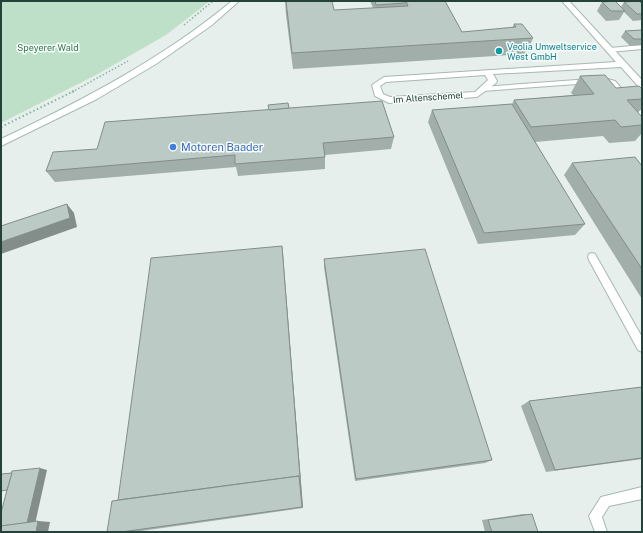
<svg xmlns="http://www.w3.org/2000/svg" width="643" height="533" font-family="'Public Sans',sans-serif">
<rect width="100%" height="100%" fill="#e6efeb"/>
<!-- green -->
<path fill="#bfe0c8" d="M1,1H210L166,35L96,75L1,123Z"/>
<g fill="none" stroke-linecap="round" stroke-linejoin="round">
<defs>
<g id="lane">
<path d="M642,45V49L610,52L607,50L610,48Z"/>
<path d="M604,78L615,81L642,112V118H640L611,83L604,82L482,91L479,89L482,87Z"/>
<path d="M592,253L595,254L642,337V352L638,350L589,260L588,257L589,254Z"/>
<path d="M642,487V499L609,506L602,517L607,532H595L589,516L601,497Z"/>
</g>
<path id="street" d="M562,1H569L642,80V88L639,87L621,67L493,74L497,81L496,83L477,97L389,103L375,96L372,85L384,77L616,62ZM485,75L488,80L475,92L390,97L383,94L380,86L386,82Z"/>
<path id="secondary" d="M232,1H239L212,25L156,64L97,99L1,146V139C83,100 162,59 232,1Z"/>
</defs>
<!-- lane casing -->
<use href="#lane" stroke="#a8b8b2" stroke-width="2"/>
<!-- street casing -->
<use href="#street" stroke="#a8b8b2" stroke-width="2"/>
<!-- secondary casing -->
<use href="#secondary" stroke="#a4bbb3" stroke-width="2"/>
<!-- path-far1 -->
<g stroke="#86b3a5" stroke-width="1.5" stroke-dasharray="1.5 2" stroke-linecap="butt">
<path d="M184,25L213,1"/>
<path d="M72,92L128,61"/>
</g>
<!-- path -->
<path stroke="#86b3a5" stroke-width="2" stroke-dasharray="1.5 2.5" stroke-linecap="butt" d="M1,127L74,91"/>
<!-- lane -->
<use href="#lane" fill="#fff" fill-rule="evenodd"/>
<!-- street -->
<use href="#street" fill="#fff" fill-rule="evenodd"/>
<!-- secondary -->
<use href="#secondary" fill="#fff" fill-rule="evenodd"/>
</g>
<!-- wall -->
<g fill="#a1aea9">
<path d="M285,1L334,10L373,8L370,1H445L462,32L512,28L514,24L533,38L526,54L293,69L286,15Z"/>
<path d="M642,1V20L633,21L624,12L619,20L606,21L597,11L602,2L621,7L624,2Z"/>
<path d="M642,30V45L630,46L621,37L625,31Z"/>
<path d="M580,76L616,88L642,89V108L638,113L642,117V133L635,141L609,143L603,136L535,142L585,224L575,235L478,244L428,122L432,110L512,104L514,100L573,95L571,93Z"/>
<path d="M289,108L394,137L391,149L325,155V169L238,176L236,167L55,182L46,171Z"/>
<path d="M572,163L642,166V299L564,175Z"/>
<path d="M282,246L303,508L134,532H107L118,500Z"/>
<path d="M324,259L492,460L485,463L355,481L324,267Z"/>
<path d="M642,387V459L546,472L521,406L529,401Z"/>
<path d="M523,514H532L538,532H485L482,520Z"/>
</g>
<!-- shaded-wall -->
<g fill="#838d89">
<path d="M67,204L74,213L77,227L1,254V242Z"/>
<path d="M282,246L283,254L303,508L302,507Z"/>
<path d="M40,468L47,470L35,524H26Z"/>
<path d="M38,521L50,522L48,532H36Z"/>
</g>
<!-- building -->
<g fill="#bbcac4" stroke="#838d89">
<path d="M286,1H332L334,10L408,6L406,1H445L462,32L516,27L514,24H522L533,38L292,53Z"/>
<path d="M375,1H405V3L376,5Z"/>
<path d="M615,1L625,11H611L602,2Z"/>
<path d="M639,1L642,4V14H637L624,2Z"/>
<path d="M642,30V39H634L625,31Z"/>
<path d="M605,75L616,88L639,86L642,89V99L627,100L642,117V125L621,127L615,120L531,127L514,100L594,94L580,76Z"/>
<path d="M382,101L394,137L323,143L325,157L235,164V155L46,171L53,152L97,149L105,122Z"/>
<path d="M288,103L289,108L269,110L268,105Z"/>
<path d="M512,104L585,224L484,233L432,110Z"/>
<path d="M635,157L642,166V269L572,163Z"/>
<path d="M67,204L70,218L1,242V226Z"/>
<path d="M282,246L300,477L299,476L118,500L151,258Z"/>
<path d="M425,249L492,460L356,479L324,259Z"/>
<path d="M642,387V458L555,470L529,401Z"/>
<path d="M40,468L27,523L1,526V513L12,471Z"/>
<path d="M12,473L7,490L1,491V474Z"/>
<path d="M299,476L302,507L121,532H107L112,501Z"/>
<path d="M532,514L538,532H492L488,520Z"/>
<path d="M38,521L36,532H1V526Z"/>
</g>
<!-- markers -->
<circle fill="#0f9aa8" stroke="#f7fbf9" stroke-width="1.5" cx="499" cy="51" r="4"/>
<circle fill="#3f7fe0" stroke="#f7fbf9" stroke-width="1.5" cx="173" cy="147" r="4"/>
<g text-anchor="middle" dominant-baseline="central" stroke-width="3" stroke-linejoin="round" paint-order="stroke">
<!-- far-culture labels -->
<g font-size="9" fill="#0d838f" stroke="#f7fbf9" text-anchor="start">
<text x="507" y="46">Veolia Umweltservice<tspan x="507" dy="10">West GmbH</tspan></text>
</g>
<!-- far-park labels -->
<g font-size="9" fill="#2d7a4b" stroke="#f7fbf9">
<text x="48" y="47">Speyerer Wald</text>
</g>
<!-- far-street labels -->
<g font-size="9" fill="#24423a" stroke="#f7fbf9">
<text transform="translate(428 97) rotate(-4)">Im Altenschemel</text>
</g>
<!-- shop labels -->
<g font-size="11" fill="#366cbe" stroke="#f7fbf9" text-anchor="start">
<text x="181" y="147">Motoren Baader</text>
</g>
</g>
<!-- border -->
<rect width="643" height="533" fill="none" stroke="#24423a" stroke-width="4"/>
</svg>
